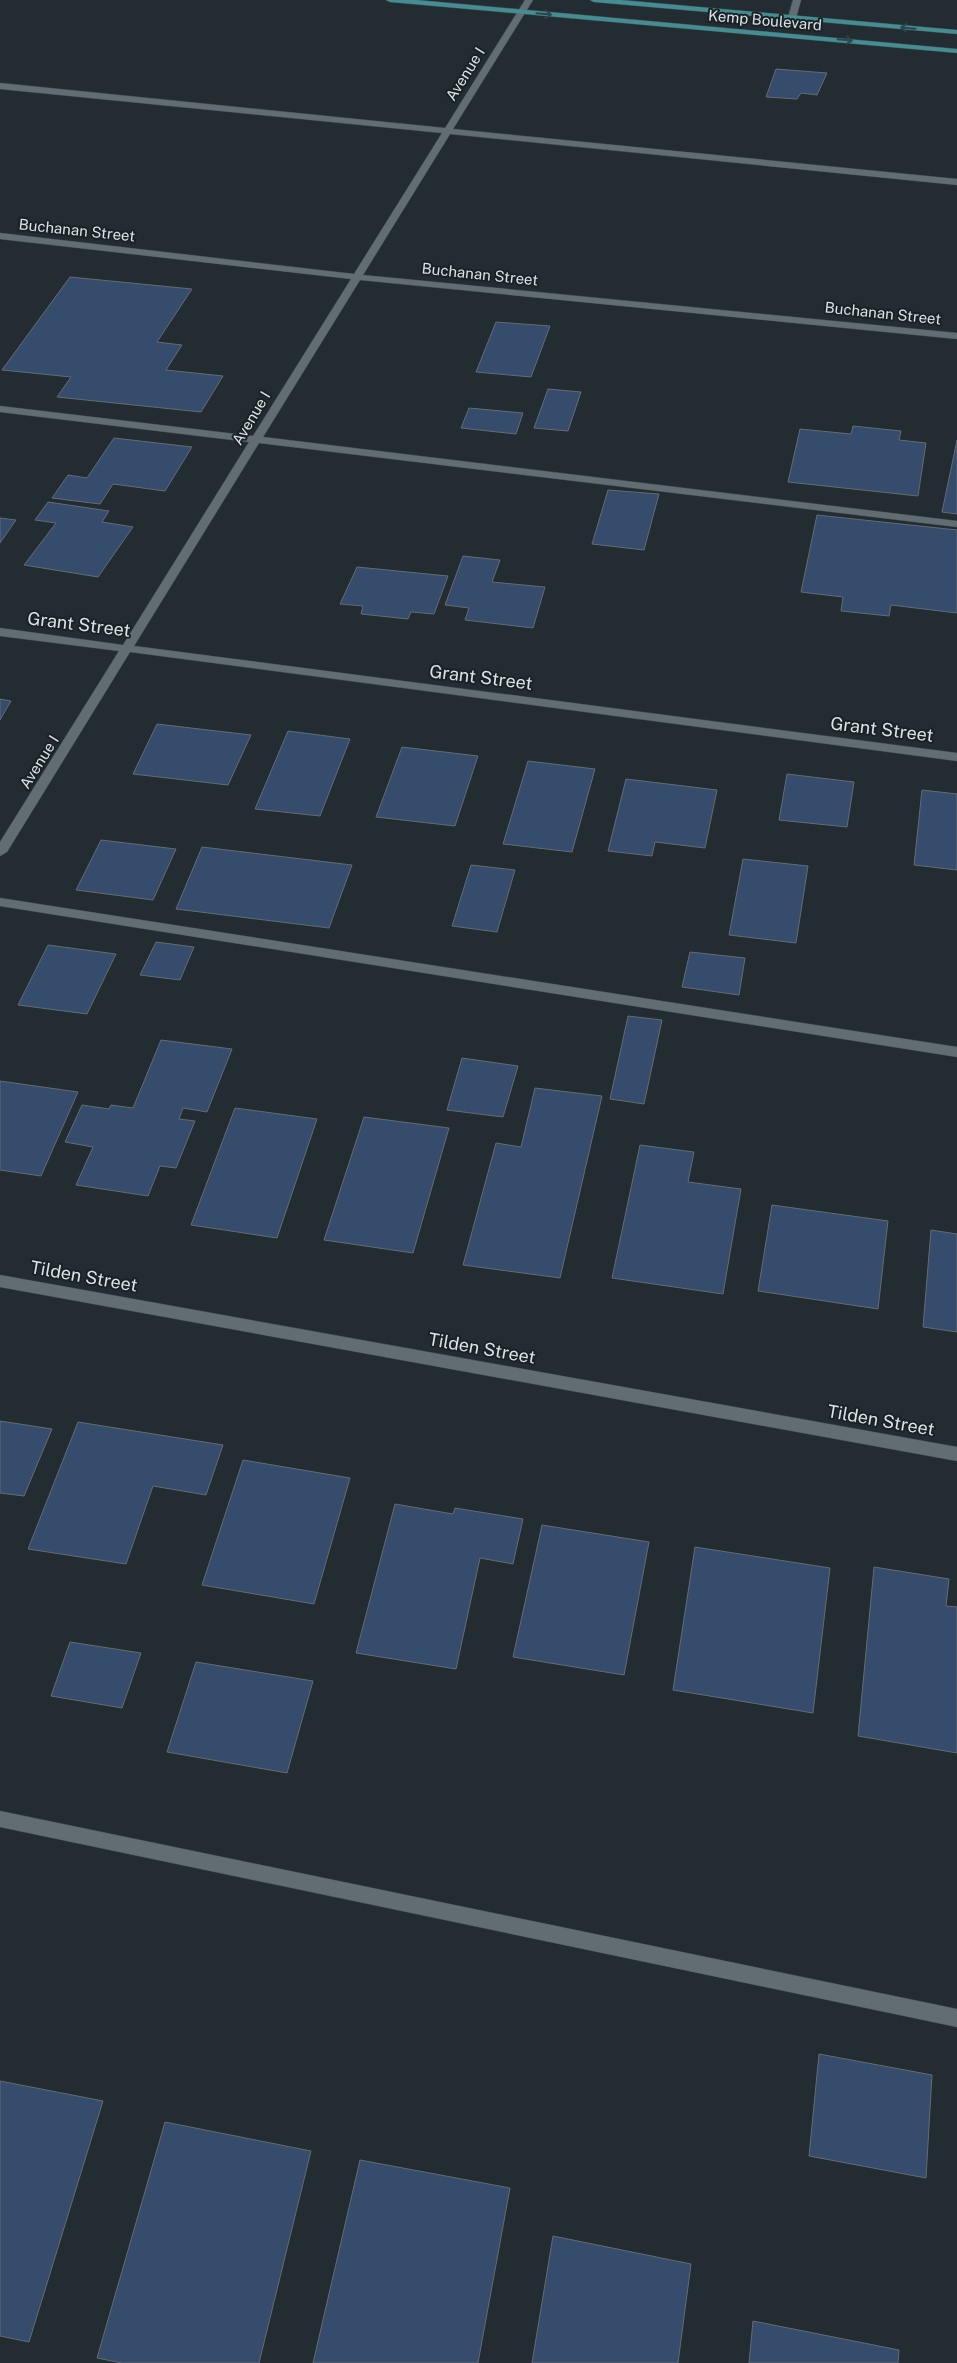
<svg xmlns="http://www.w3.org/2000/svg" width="957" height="2363" font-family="'Public Sans',sans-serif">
<rect width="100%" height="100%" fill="#222c31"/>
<!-- building -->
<g fill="#364c6d" stroke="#656b74">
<path d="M776,69L827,73L817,95L801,93L797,99L766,97Z"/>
<path d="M70,277L192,289L157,342L182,345L166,370L223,376L201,412L57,397L71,377L2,370Z"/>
<path d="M496,322L550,326L531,377L476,372Z"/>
<path d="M548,389L581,392L568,431L534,428Z"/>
<path d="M469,408L523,413L516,434L461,428Z"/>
<path d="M853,426L901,431L899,440L926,443L918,496L788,482L800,429L851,434Z"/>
<path d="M114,438L192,447L165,491L113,484L100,504L52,498L68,475L87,478Z"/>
<path d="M957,440V514L942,512Z"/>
<path d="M608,490L659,494L644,550L592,544Z"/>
<path d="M48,502L109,511L102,522L133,527L98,577L24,565L56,523L35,520Z"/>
<path d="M817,515L957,530V613L891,605L889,616L841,611L843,597L801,592Z"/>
<path d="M0,518L16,520L0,543Z"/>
<path d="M463,556L500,560L492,582L545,587L533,628L465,620L469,608L445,605Z"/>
<path d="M357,567L448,576L434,614L411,612L408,619L361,614L363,606L340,604Z"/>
<path d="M0,699L11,701L0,720Z"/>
<path d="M157,724L251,735L228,785L133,774Z"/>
<path d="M288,731L350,739L320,816L255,809Z"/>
<path d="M402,747L478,756L455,826L376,817Z"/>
<path d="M528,761L595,769L572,852L503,844Z"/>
<path d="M787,774L854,782L847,827L779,820Z"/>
<path d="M626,779L717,790L705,848L655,842L652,856L608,851Z"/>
<path d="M922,790L957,794V870L914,865Z"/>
<path d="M101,840L176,849L153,900L76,890Z"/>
<path d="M202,847L352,865L329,928L176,909Z"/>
<path d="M743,859L808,866L796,943L729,935Z"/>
<path d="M471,865L515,870L497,932L452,926Z"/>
<path d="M156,942L194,947L180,980L140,975Z"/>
<path d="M48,945L116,954L87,1014L18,1005Z"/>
<path d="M690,952L745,958L739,995L682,987Z"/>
<path d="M628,1016L662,1020L644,1104L610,1099Z"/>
<path d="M161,1040L232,1049L207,1112L183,1108L179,1119L195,1121L176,1168L160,1166L148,1196L76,1185L93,1147L65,1142L82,1105L109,1109L111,1105L133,1108Z"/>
<path d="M462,1058L518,1066L503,1117L447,1110Z"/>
<path d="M0,1081L78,1092L41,1176L0,1170Z"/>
<path d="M535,1088L602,1096L560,1278L463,1265L496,1143L521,1147Z"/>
<path d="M235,1108L317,1119L277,1238L191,1225Z"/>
<path d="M364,1117L449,1128L413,1253L324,1240Z"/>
<path d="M640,1145L694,1152L688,1182L741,1189L723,1294L612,1278Z"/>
<path d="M772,1205L888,1221L878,1309L758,1291Z"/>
<path d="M931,1230L957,1234V1332L923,1327Z"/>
<path d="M0,1421L52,1429L24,1496L0,1493Z"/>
<path d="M78,1422L223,1445L206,1495L153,1486L126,1564L28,1549Z"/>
<path d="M243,1460L350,1478L314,1604L202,1585Z"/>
<path d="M395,1504L453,1514L455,1508L523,1519L513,1564L480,1558L456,1669L356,1653Z"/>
<path d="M542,1525L649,1542L624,1675L513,1657Z"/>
<path d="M695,1547L830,1568L813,1713L673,1690Z"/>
<path d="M874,1567L949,1579L946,1606L957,1607V1753L858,1736Z"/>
<path d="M70,1642L141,1653L122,1708L51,1696Z"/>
<path d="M196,1662L313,1681L287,1773L167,1752Z"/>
<path d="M819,2054L932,2075L926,2178L809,2156Z"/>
<path d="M0,2081L103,2101L29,2342L0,2336Z"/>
<path d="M165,2122L311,2151L259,2363H122L97,2358Z"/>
<path d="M360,2160L510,2188L478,2363H313Z"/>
<path d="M553,2236L691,2264L678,2363H532Z"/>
<path d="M753,2321L899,2350L898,2363H749Z"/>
</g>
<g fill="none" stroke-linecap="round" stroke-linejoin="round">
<defs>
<g id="minor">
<path d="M525,0H533L453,129L957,179V185L450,134L363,275L957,333V339L360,280L263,437L957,521V527L259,443L134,646L957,753V761L130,652L7,852L0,856V842L119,651L0,636V628L123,645L249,442L0,412V406L253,436L351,279L0,239V233L354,274L442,133L0,89V83L445,128Z"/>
<path d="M793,0H801L796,18L792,20L788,18Z"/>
<path d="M0,898L957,1047V1057L0,906Z"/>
<path d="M0,1275L957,1447V1461L0,1287Z"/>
<path d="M0,1811L957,2009V2027L0,1827Z"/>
</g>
<g id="major">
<path d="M386,0H417L957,49V53L390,2Z"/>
<path d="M590,0H621L957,30V34L594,2Z"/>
</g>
</defs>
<!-- minor casing -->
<use href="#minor" stroke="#41494e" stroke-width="1"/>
<!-- major casing -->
<use href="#major" stroke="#41494e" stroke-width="1"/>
<!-- minor -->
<use href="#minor" fill="#626d73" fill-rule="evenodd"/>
<!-- major -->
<use href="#major" fill="#438d93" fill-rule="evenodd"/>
</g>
<!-- one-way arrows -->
<defs><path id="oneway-shaft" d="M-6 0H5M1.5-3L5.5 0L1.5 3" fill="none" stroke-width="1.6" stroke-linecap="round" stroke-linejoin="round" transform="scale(1.25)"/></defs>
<g stroke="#28474d">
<use href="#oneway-shaft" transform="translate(544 14) rotate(5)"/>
<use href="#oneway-shaft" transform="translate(908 28) rotate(-175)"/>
<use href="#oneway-shaft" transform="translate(845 40) rotate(5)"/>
</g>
<g text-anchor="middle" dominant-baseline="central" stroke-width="4" stroke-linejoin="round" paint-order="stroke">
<!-- far-street labels -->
<g font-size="15" fill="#dbe1e4" stroke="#192227">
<text transform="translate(765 20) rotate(5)">Kemp Boulevard</text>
<text transform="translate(465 74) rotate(-58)">Avenue I</text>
<text transform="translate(77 230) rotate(6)">Buchanan Street</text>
<text transform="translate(480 274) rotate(6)">Buchanan Street</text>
<text transform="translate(883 313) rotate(6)">Buchanan Street</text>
<text transform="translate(251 418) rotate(-59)">Avenue I</text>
<text transform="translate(39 762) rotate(-58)">Avenue I</text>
</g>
<!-- street labels -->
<g font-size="18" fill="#dbe1e4" stroke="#192227">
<text transform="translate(79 624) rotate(7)">Grant Street</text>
<text transform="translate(481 677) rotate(7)">Grant Street</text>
<text transform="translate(882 729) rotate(7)">Grant Street</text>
<text transform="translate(84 1276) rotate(10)">Tilden Street</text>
<text transform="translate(482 1348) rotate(10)">Tilden Street</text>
<text transform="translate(881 1420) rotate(10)">Tilden Street</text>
</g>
</g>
</svg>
